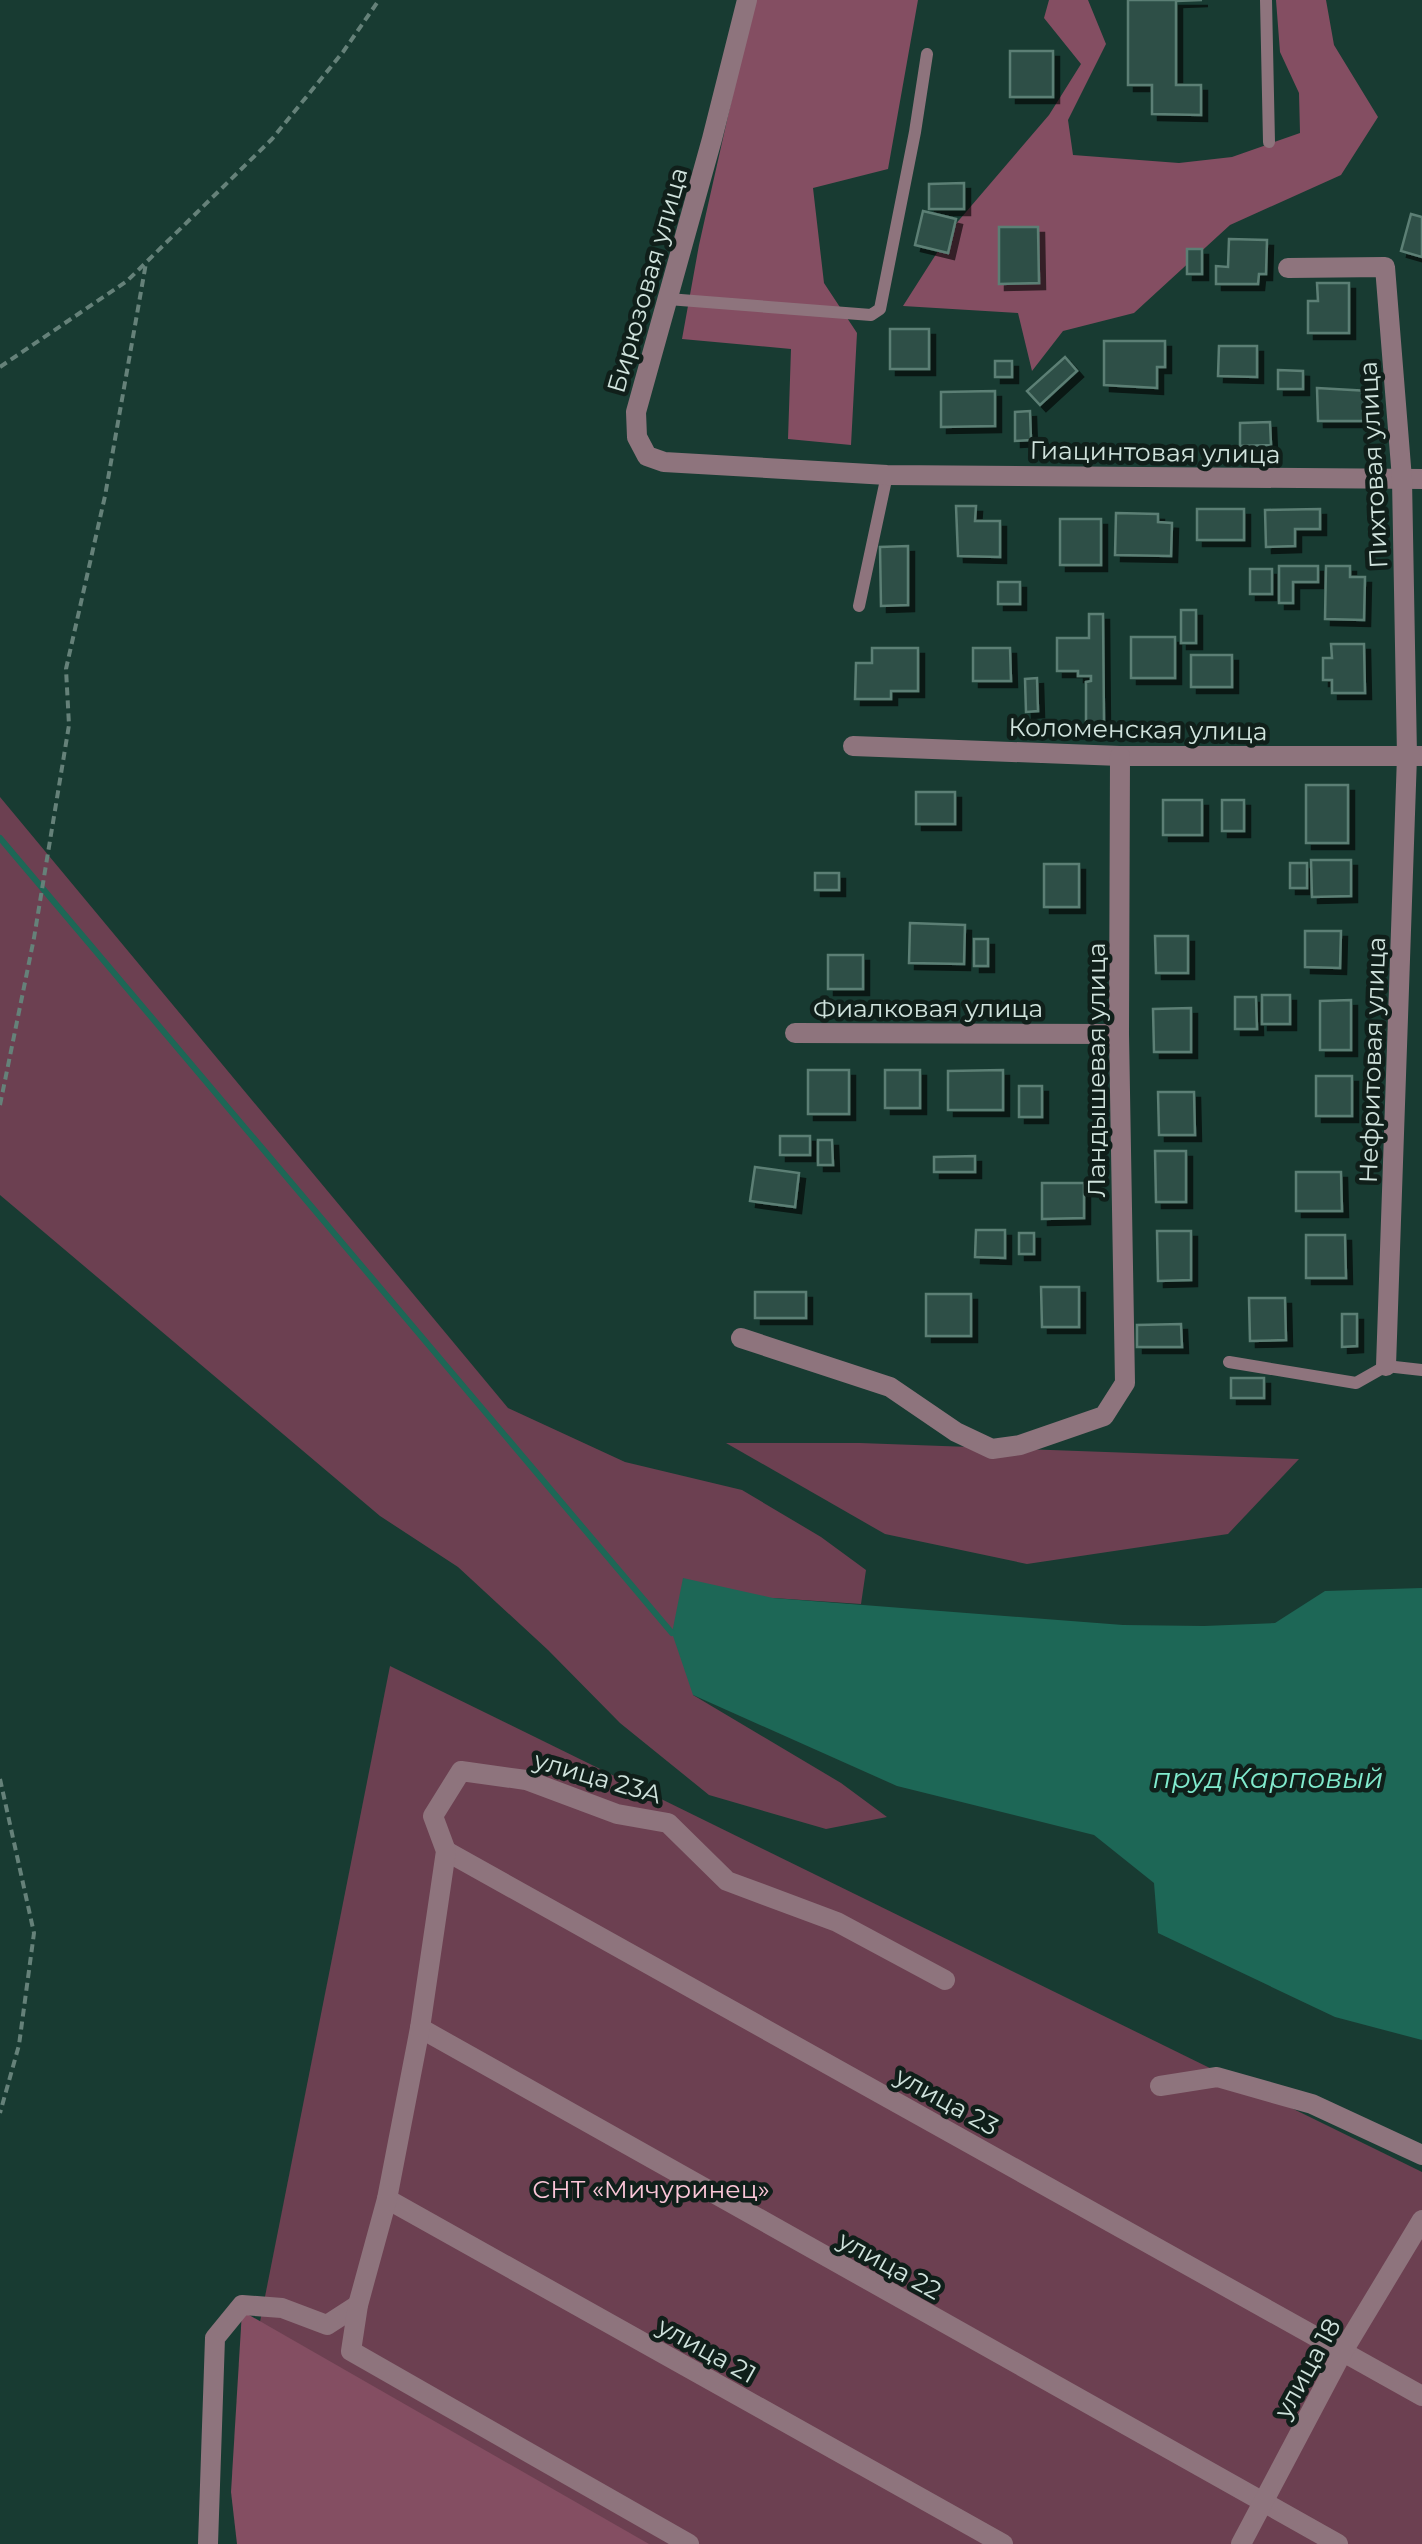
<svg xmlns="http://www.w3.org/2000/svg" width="1422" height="2544" font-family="Montserrat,sans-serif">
<defs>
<filter id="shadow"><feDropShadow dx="6" dy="6" stdDeviation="0" flood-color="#0009"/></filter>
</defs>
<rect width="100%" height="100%" fill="#183b32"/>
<!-- green -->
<g fill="#6c4051">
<path d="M0,797L508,1408L625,1462L742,1490L821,1537L866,1570L861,1604L773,1598L693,1695L841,1783L887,1817L826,1829L709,1795L620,1723L548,1650L458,1567L380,1516L0,1195Z"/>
<path d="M726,1443H860L1299,1459L1228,1534L1027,1564L885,1534Z"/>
<path d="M390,1666L1422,2172V2544H282L257,2337Z"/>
</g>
<!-- forest -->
<g fill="#844e62">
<path d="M754,0H918L888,169L813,188L824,283L857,333L851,445L788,439L791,349L682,339L699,245Z"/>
<path d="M1049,0H1088L1106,44L1068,120L1073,155L1179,163L1232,157L1300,133L1299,93L1280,52L1276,0H1326L1334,45L1378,117L1341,175L1230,225L1134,313L1063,331L1032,371L1018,313L903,306L954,226L1049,115L1081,64L1044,18Z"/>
<path d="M242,2311L649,2544H237L231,2492Z"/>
</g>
<!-- water -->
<path fill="#1d6756" d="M683,1578L773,1598L1123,1625L1204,1626L1275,1623L1325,1591L1422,1588V2040L1335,2017L1158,1933L1154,1883L1094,1835L897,1786L693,1695L672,1633Z"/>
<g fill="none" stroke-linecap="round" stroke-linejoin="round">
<!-- stream -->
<path stroke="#1d6756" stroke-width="6" d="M0,838L672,1633"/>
</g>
<!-- building -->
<g fill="#2e5047" stroke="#5c7f74" stroke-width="2.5" filter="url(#shadow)">
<path d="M1128,0H1202L1176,1V85H1201V115L1152,114V85H1128Z"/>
<rect x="1010" y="51" width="43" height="46"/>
<path d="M964,183V209H929V184Z"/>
<path d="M923,211L956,219L948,253L915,245Z"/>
<path d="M1411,214L1422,217V257L1401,251Z"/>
<path d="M999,227H1038L1039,283L999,284Z"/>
<path d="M1229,239L1267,240L1266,274H1259L1258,284H1216V266L1228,267Z"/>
<rect x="1187" y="249" width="15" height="25"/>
<path d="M1317,283H1349V333H1308V301H1318Z"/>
<rect x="890" y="329" width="39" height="40"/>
<path d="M1104,341H1165V367H1157V388L1104,385Z"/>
<path d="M1219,346H1257V377L1218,376Z"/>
<path d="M1065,357L1077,371L1040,405L1027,391Z"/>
<rect x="995" y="361" width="17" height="16"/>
<path d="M1278,370L1303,371V389H1278Z"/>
<path d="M1317,388L1369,391V421H1318Z"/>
<path d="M995,391V426L941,427V392Z"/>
<path d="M1030,411L1031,440L1015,441V412Z"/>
<path d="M1270,422L1271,445L1240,446V423Z"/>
<path d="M956,506H976L975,521H1000V557L958,556Z"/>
<rect x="1197" y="509" width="47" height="31"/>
<path d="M1320,509V529H1295V546L1266,547L1265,510Z"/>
<path d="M1116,513L1158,514V522L1172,523L1171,556L1115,555Z"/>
<rect x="1060" y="519" width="41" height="46"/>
<path d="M908,546V605L881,606L880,547Z"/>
<path d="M1279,566H1318V582H1293V603H1279Z"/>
<path d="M1326,566H1350V577H1365L1364,620L1325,619Z"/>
<rect x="1250" y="569" width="22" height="25"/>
<rect x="998" y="582" width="22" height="22"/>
<rect x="1181" y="610" width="15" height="33"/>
<path d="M1089,614H1103L1104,723H1086V682L1091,681V676H1078V671H1057V638H1089Z"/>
<rect x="1131" y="637" width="44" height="41"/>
<path d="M1331,644H1364L1365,693H1332V680H1323V658H1332Z"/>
<path d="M872,648H918V691H891V699H855L856,663H872Z"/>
<path d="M973,648H1010L1011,681H973Z"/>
<rect x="1191" y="655" width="41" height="32"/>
<path d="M1037,678L1038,711L1026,712L1025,679Z"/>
<rect x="1306" y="785" width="42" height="58"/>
<rect x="916" y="792" width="39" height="32"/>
<rect x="1163" y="800" width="39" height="35"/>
<rect x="1222" y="800" width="22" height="31"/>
<path d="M1311,860H1351V896L1312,897Z"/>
<rect x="1290" y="863" width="17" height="25"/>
<rect x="1044" y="864" width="35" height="43"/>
<rect x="815" y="873" width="24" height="17"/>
<path d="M910,923L965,925L964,964L909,963Z"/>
<path d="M1305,931H1341L1340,968L1305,967Z"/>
<path d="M1155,936H1188V973H1156Z"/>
<rect x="974" y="939" width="14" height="27"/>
<rect x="828" y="955" width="35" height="34"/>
<rect x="1262" y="995" width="28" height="29"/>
<path d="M1235,997H1256L1257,1029H1235Z"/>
<path d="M1351,1000V1050H1320V1001Z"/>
<path d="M1191,1008V1052H1154L1153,1009Z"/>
<rect x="808" y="1070" width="41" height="44"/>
<rect x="885" y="1070" width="35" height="38"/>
<path d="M1003,1070V1110H948V1071Z"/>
<rect x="1316" y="1076" width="36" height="40"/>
<rect x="1019" y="1086" width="23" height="31"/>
<path d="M1158,1092H1194L1195,1135H1159Z"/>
<rect x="780" y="1136" width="30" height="19"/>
<path d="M818,1140H832L833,1165H818Z"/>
<path d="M1155,1151H1186V1202H1156Z"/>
<path d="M975,1156V1172H934V1157Z"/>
<path d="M755,1167L799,1173L795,1207L750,1201Z"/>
<path d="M1296,1172H1341L1342,1211H1296Z"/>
<path d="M1042,1183H1084V1218L1042,1219Z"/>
<path d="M976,1230H1005V1258L975,1257Z"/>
<path d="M1157,1231H1191V1280L1158,1281Z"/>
<rect x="1019" y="1233" width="15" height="21"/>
<path d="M1306,1235H1345L1346,1278H1306Z"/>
<path d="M1041,1287H1079V1327H1042Z"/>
<rect x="755" y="1292" width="51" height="26"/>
<rect x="926" y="1294" width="45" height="42"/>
<path d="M1249,1298H1285L1286,1340L1250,1341Z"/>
<path d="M1342,1314H1357V1346L1342,1347Z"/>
<path d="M1181,1324L1182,1347H1137V1325Z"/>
<rect x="1231" y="1378" width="33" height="20"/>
</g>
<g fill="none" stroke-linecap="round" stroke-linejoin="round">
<!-- path -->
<g stroke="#658179" stroke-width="4" stroke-dasharray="8 5" stroke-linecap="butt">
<path d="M0,367L127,281L272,139L343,52L379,0"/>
<path d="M0,1105L34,938L69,725L66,669L105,496L146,263"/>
<path d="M0,1779L34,1933L19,2045L0,2113"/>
</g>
<!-- service -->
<g stroke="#8e747d" stroke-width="12">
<path d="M1266,0L1269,142"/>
<path d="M668,299L871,315L880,309L915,132L927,54"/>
<path d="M859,606L887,475"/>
<path d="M1229,1362L1356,1383L1386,1366L1422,1370"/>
</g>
<!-- minor -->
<g stroke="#8e747d" stroke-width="20">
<path d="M747,0L712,139L636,412L637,437L647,456L664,462L887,475L1422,479"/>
<path d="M1288,268L1385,267L1402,479L1407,756L1386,1366"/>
<path d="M853,746L1120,756H1422"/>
<path d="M795,1033L1119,1034"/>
<path d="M741,1338L890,1387L956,1432L992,1449L1020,1445L1104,1416L1125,1383L1119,1034L1120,756"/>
<path d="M446,1851L1422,2396"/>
<path d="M420,2028L1338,2544"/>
<path d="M1160,2086L1217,2077L1312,2104L1422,2155"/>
<path d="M387,2199L1003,2544"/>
<path d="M208,2544L215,2338L242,2305L282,2308L327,2325L358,2305"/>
<path d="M689,2544L351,2351L358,2305L387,2199L420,2028L446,1851L433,1816L461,1771L526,1780L617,1814L668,1823L727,1881L837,1922L945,1980"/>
<path d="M1241,2544L1343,2351L1422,2220"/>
</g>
</g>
<g text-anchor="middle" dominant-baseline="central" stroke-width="9" stroke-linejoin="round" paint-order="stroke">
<!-- street labels -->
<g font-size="25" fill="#d0e3dd" stroke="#101f1a">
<text transform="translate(647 280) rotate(-74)">Бирюзовая улица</text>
<text transform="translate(1155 452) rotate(1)">Гиацинтовая улица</text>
<text transform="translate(1373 465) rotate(-93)">Пихтовая улица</text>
<text transform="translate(1138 729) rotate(1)">Коломенская улица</text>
<text x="928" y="1008">Фиалковая улица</text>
<text transform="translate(1372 1060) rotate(-88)">Нефритовая улица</text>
<text transform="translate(1096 1070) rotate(-90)">Ландышевая улица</text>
<text transform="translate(598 1777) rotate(16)">улица 23А</text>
<text transform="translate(947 2101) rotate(29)">улица 23</text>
<text transform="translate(890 2265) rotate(29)">улица 22</text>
<text transform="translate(707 2350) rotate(29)">улица 21</text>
<text transform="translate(1307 2368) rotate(-61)">улица 18</text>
</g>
<!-- park labels -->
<g font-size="25" fill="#fbc6d8" stroke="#101f1a">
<text x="651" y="2189">СНТ «Мичуринец»</text>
</g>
<!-- water labels -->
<g font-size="28" font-style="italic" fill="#81ebce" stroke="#101f1a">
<text x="1268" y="1778">пруд Карповый</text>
</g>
</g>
</svg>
